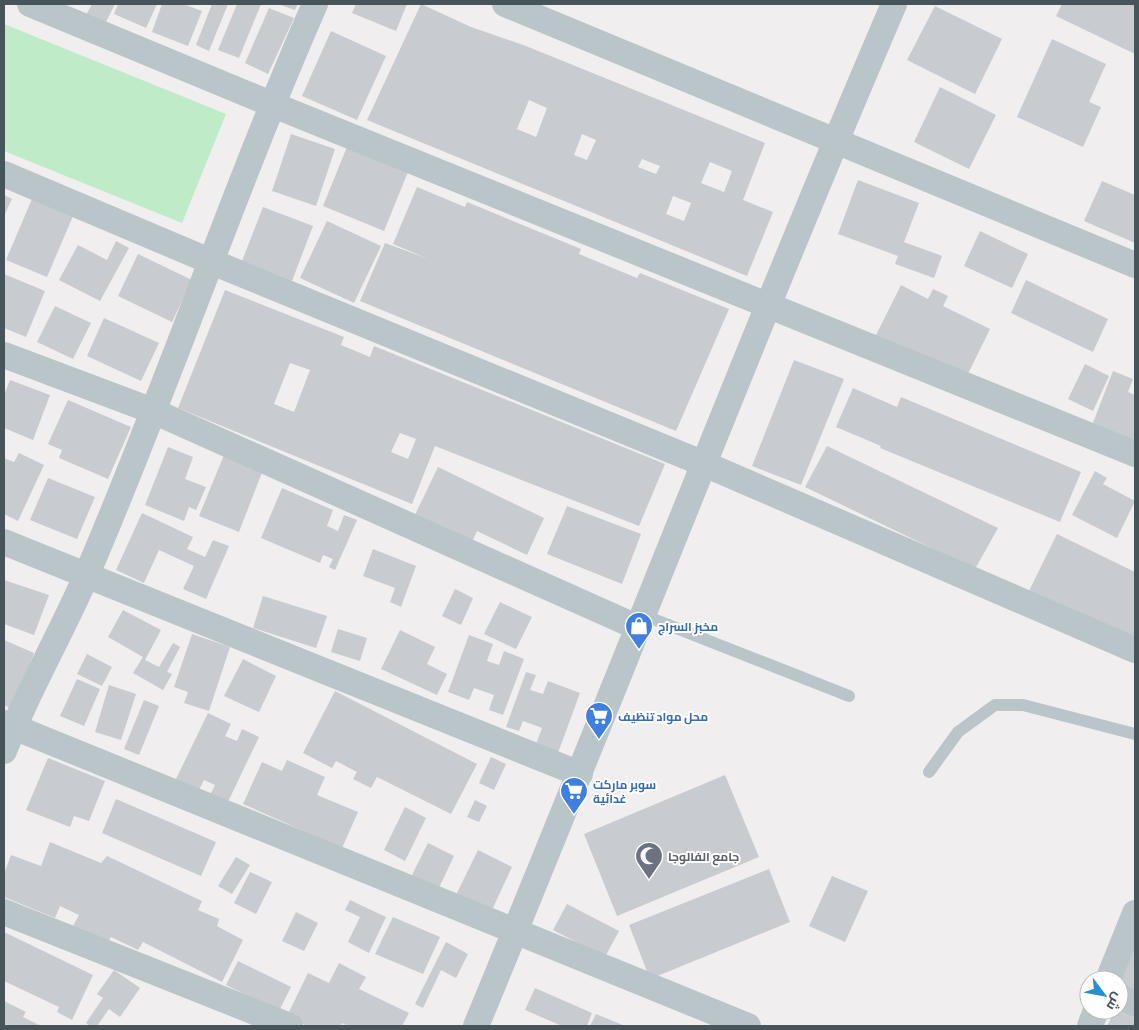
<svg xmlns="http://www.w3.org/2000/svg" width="1139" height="1030" font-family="'PT Sans Narrow',Cairo,sans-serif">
<rect width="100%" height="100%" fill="#f0eeee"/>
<!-- green -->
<path fill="#bfebc8" d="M4,24L226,114L182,223L4,151Z"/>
<!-- building -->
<g fill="#c8ccd0" fill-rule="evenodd">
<path d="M92,4H115L105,24L86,15Z"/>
<path d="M118,4H157L146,28L114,14Z"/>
<path d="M162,4H183L202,11L188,46L152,32Z"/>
<path d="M212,4H228L209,51L196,45Z"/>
<path d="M237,4H261L239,58L218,50Z"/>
<path d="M278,4H298L295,10Z"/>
<path d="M356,4H407L396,31L352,13Z"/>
<path d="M421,4L471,27L526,46L765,143L743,200L773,212L747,276L367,120ZM529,100L547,108L536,137L517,129ZM582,134L596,140L587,160L574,155ZM642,159L660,166L656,174L638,167ZM710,162L732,171L724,192L701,183ZM673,196L691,203L684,221L666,214Z"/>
<path d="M1062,4H1135V54L1056,16Z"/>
<path d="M935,6L1002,39L975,94L907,60Z"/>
<path d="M269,8L294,18L268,74L245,63Z"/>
<path d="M331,31L386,56L357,120L302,96Z"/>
<path d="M1052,39L1106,64L1089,102L1101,107L1083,147L1017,117Z"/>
<path d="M940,87L996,115L969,169L914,142Z"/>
<path d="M291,134L335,149L316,206L272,191Z"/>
<path d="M349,142L410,167L384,231L323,206Z"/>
<path d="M858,180L919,203L904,242L942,256L934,278L895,264L898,256L838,234Z"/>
<path d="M1102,181L1135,195V243L1084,221Z"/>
<path d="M417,187L465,207L467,202L581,249L579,254L637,278L640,273L729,309L676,431L360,301L385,243L426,258L393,244Z"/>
<path d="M4,195L12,199L4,216Z"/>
<path d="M32,199L73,216L47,277L6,260Z"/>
<path d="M263,207L313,226L292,281L242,261Z"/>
<path d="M327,221L381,246L354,303L300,278Z"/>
<path d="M980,231L1028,254L1012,288L964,266Z"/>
<path d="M116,241L129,248L100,301L59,280L78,245L107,260Z"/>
<path d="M138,254L192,280L172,322L118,296Z"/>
<path d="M4,274L45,291L26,337L4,328Z"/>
<path d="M1026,280L1108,319L1093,352L1011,313Z"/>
<path d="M901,285L928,299L933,289L948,296L943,306L990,329L963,384L874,339Z"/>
<path d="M225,290L344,337L341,345L370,357L374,346L665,464L639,526L435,446L412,504L178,408ZM290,363L310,370L294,412L274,404ZM400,433L416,439L408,459L391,452Z"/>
<path d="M55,306L91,323L73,359L37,342Z"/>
<path d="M104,318L159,343L141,381L87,356Z"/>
<path d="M794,360L844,379L801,485L752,466Z"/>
<path d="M1085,364L1109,376L1093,411L1068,399Z"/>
<path d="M1113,371L1133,379L1128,392L1135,395V438L1133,444L1091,428Z"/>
<path d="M10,380L50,395L33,440L4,428V395Z"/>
<path d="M853,388L897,407L901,397L1081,472L1060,522L880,448L881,446L836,427Z"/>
<path d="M68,400L131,427L108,479L59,458L62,450L48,444Z"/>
<path d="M827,446L998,528L975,569L805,487Z"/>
<path d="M168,447L193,457L185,479L206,487L196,510L189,507L184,521L145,505Z"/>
<path d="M19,453L44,465L18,521L4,514V458L14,462Z"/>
<path d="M224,455L263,470L239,532L199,516Z"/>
<path d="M438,467L544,518L527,555L477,531L471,544L414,517Z"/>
<path d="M1095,471L1107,478L1103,484L1135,501L1117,538L1072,515Z"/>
<path d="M48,478L95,497L77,539L30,520Z"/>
<path d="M282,488L333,510L327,526L338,531L344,515L357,520L335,570L329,567L333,559L323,555L320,563L261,538Z"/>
<path d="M567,506L641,534L622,584L547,554Z"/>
<path d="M142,513L193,537L187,549L205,557L213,540L229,546L206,599L183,589L194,566L159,550L144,583L116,570Z"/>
<path d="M1057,534L1135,572V635L1133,641L1029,591Z"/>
<path d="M373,549L416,566L401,607L390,602L395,588L363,576Z"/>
<path d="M4,580L49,595L34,635L4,624Z"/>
<path d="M455,589L473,598L461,625L442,616Z"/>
<path d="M263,596L327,616L316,648L253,628Z"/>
<path d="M500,602L532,617L516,649L484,634Z"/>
<path d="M123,610L161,630L145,660L159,667L173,643L180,647L167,672L172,674L163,690L133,673L143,657L108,637Z"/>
<path d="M338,629L367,638L360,661L331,652Z"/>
<path d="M400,630L435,647L427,664L447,674L437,695L381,669Z"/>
<path d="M192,634L230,647L209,711L184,703L188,692L174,687Z"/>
<path d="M469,635L493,644L487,661L499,665L504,651L524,659L503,715L489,710L494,695L474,688L469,700L448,692Z"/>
<path d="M4,640L34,653L12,709L4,705Z"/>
<path d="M87,654L112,667L102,686L77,674Z"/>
<path d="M243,659L276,676L259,712L224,696Z"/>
<path d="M526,672L536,675L530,690L543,694L548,681L580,693L558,753L536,744L542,728L523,721L519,731L506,727Z"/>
<path d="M77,679L100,689L84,726L60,716Z"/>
<path d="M109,685L136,694L121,740L95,732Z"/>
<path d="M335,691L477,764L451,814L377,777L371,788L353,779L357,772L336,761L332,768L303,753Z"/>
<path d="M144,700L159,706L139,755L124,749Z"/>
<path d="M208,713L231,724L225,736L237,741L242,729L259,737L225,808L208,799L215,785L204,780L197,794L174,783Z"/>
<path d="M491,757L506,764L494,790L479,783Z"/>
<path d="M48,758L105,781L89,821L74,816L70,827L26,810Z"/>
<path d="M287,760L325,777L317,795L358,812L342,848L243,804L262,762L282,771Z"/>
<path d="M725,775L759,857L617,916L584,834Z"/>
<path d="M116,799L216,842L201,876L102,833Z"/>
<path d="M475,800L487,806L479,822L467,817Z"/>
<path d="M405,807L426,818L405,861L384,850Z"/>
<path d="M50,842L101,863L107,856L202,901L198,910L219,919L217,926L243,940L222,982L143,942L138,950L111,937L107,945L72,928L79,915L60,906L55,918L4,897V874L11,855L41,866Z"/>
<path d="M428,843L454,856L437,892L410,879Z"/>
<path d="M478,850L512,867L491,912L456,895Z"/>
<path d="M236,857L250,865L232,894L218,886Z"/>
<path d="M769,869L790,922L650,979L629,925Z"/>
<path d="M250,872L272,882L256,914L234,903Z"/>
<path d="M832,876L868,891L845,942L809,926Z"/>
<path d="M350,900L386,917L369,953L348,942L360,917L345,910Z"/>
<path d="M567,904L619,931L605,957L553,930Z"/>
<path d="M296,912L318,923L304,951L282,941Z"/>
<path d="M393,917L440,937L423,974L375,954Z"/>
<path d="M4,932L93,975L72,1020L57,1012L59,1007L4,981Z"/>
<path d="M446,942L468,954L456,978L441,970L423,1008L415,1004Z"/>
<path d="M1135,947V993L1119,987Z"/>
<path d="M238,961L291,987L279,1011L226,985Z"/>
<path d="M339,963L366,977L359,989L409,1013L402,1026H348L342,1023L341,1026H307L287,1016L308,973L329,983Z"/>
<path d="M114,970L140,988L120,1017L109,1009L97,1026H90L86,1023L103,998L97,994Z"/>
<path d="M535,988L592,1013L587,1026H562L525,1010Z"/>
<path d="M4,1001L26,1012L23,1017L41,1026H4Z"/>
<path d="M1115,1010L1135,1018V1026H1107Z"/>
<path d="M596,1014L625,1026H590Z"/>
</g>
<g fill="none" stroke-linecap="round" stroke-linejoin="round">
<!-- lane -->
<g stroke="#bac5ca" stroke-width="12">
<path d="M643,615L849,696"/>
<path d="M929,772L958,732L995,705H1023L1135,734"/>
</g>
<!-- street -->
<g stroke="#bac5ca" stroke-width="26">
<path d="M30,4L271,104L1135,454"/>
<path d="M505,4L1135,265"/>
<path d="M4,174L212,262L702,463L1135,650"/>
<path d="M4,355L153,411L639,628"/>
<path d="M4,542L580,774"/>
<path d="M4,723L748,1026"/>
<path d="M4,751C28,690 61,634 87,574C168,386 233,191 315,4"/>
<path d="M4,912L290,1026"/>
<path d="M1108,980L1135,913"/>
<path d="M1119,997L1135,1004"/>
<path d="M476,1026C617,686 749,342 894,4"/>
<path d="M1090,1026L1096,1010"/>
</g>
</g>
<!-- icons -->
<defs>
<symbol id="shop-pin" viewBox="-11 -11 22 30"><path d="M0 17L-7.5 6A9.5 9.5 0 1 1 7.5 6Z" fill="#3f7fe0" stroke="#fff"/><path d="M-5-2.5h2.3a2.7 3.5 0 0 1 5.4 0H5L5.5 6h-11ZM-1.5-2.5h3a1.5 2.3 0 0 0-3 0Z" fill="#fff"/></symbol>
<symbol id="supermarket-pin" viewBox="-11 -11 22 30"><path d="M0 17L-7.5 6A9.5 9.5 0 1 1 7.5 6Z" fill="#3f7fe0" stroke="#fff"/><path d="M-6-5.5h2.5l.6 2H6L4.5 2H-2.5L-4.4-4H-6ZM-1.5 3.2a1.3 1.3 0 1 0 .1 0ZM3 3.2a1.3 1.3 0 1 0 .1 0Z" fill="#fff"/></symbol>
<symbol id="mosque-pin" viewBox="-11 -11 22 30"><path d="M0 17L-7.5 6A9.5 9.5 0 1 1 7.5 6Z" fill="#6b7280" stroke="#fff"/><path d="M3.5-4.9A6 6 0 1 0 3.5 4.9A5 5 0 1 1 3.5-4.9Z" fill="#fff"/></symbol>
</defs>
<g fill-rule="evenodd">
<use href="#shop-pin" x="623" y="610" width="32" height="43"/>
<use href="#supermarket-pin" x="583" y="700" width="32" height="43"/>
<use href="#supermarket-pin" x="558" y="775" width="32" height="43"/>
<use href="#mosque-pin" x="633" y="840" width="32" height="43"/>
</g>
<g text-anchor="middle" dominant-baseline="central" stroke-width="4" stroke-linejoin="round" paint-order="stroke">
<!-- shop labels -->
<g font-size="12" font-weight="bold" fill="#366cbe" stroke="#fff" text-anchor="start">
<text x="658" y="626">مخبز السراج</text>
<text x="618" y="716">محل مواد تنظيف</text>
<text x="593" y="784">سوبر ماركت<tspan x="593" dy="14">غدائية</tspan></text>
</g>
<!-- worship labels -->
<g font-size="12" font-weight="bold" fill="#5b616d" stroke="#fff" text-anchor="start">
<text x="668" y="856">جامع الفالوجا</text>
</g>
</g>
<!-- border -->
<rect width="1139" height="1030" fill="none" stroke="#47545a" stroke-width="10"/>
<!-- north arrow -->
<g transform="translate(1104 995) rotate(122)"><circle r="24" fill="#ffffff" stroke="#b5bbbd"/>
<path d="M0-4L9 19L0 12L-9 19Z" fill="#2790d1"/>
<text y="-8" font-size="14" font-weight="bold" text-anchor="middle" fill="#47545a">ش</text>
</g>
</svg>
